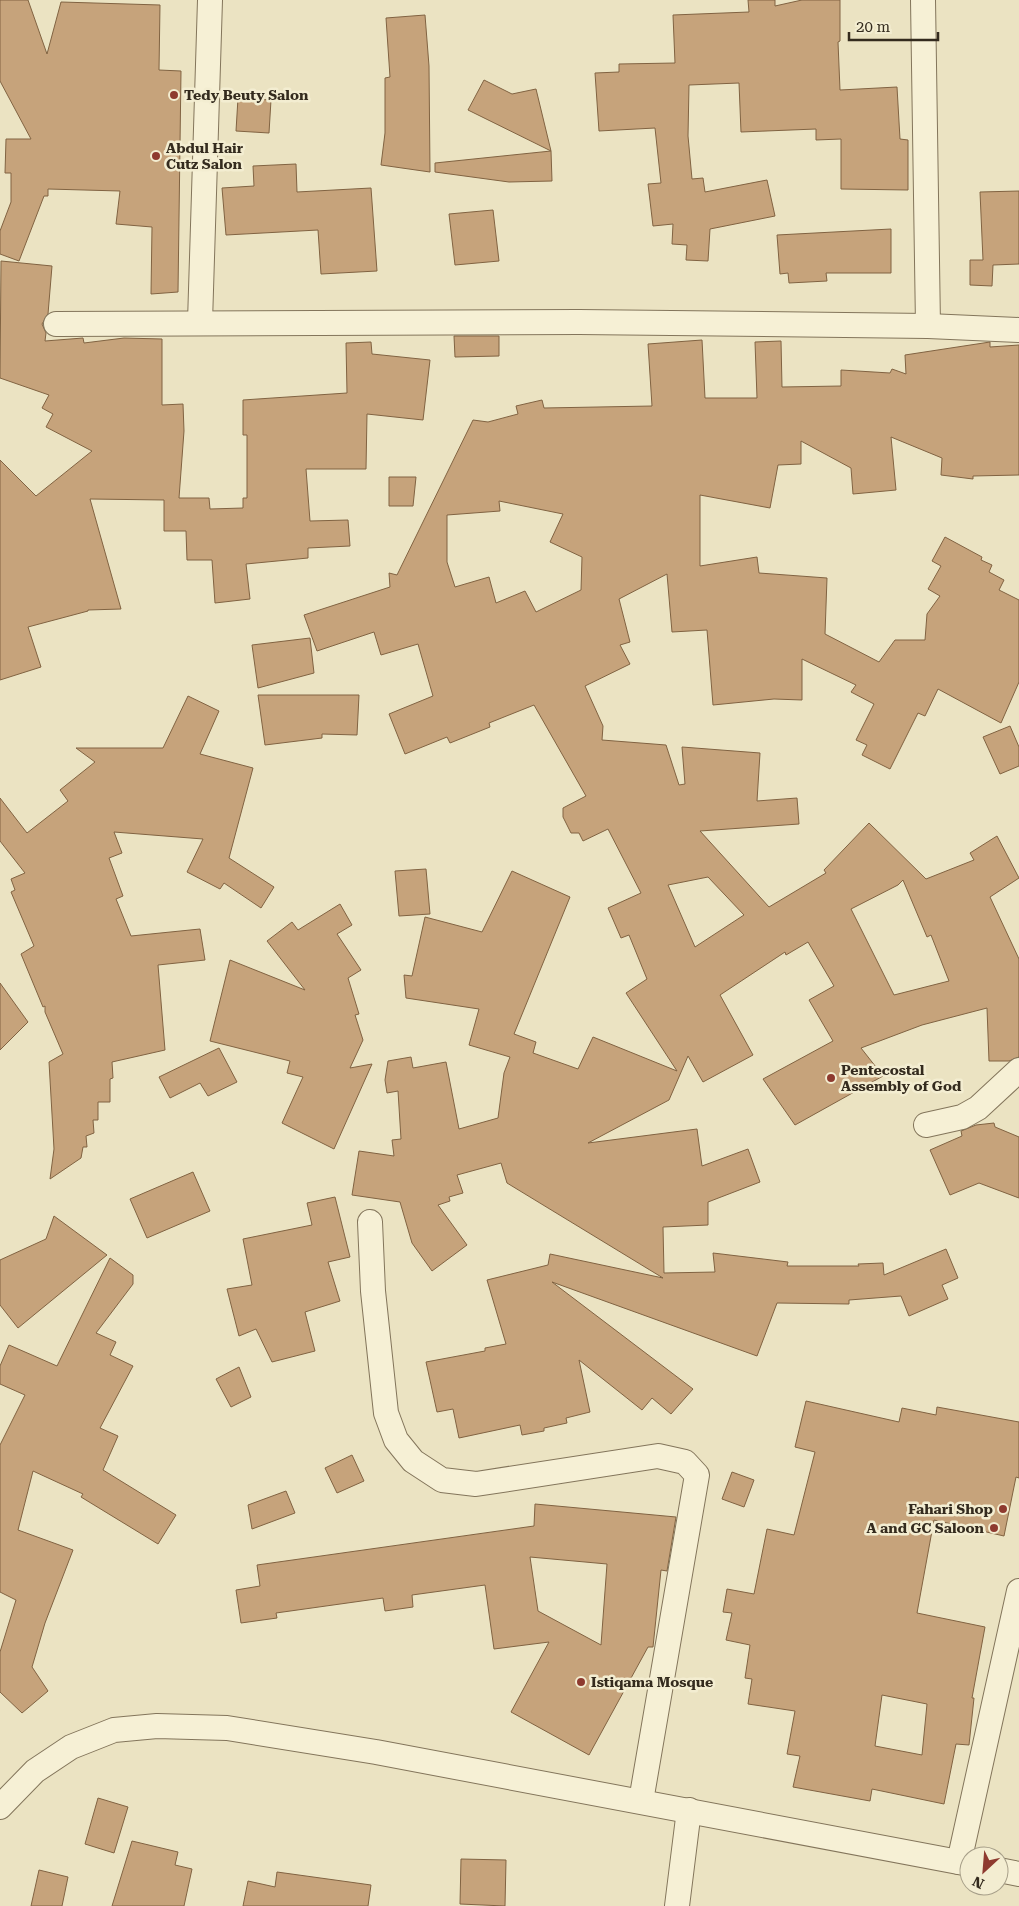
<svg xmlns="http://www.w3.org/2000/svg" width="1019" height="1906" font-family="'Roboto Serif',serif">
<rect width="100%" height="100%" fill="#ebe3c2"/>
<!-- building -->
<g fill="#c6a37b" stroke="#816342" fill-rule="evenodd">
<path d="M0,0H28L47,54L61,2L160,5L159,70L181,71L178,292L151,294L152,227L116,224L120,191L48,189V196H44L19,261L0,254V231L11,202V173H5L6,139H31L0,81Z"/>
<path d="M748,0H775V6L802,0H840V41L838,42L840,90L897,87L900,139L908,140V190L841,189V139L816,140V129L741,132L739,83L689,85L688,136L692,179L703,178L705,192L767,180L775,216L710,229L708,261L686,260L687,245L672,244L673,224L653,226L648,184L661,183L655,128L599,131L595,73L619,72V64L675,63L673,15L749,12Z"/>
<path d="M425,15L429,66L430,172L381,165L385,133V78L390,77L386,18Z"/>
<path d="M484,80L512,94L536,89L551,151L468,110Z"/>
<path d="M238,98L271,100L269,133L236,131Z"/>
<path d="M551,151L552,181L509,182L435,172V163Z"/>
<path d="M296,164L297,192L371,188L377,271L321,274L318,230L226,235L222,188L254,186L253,166Z"/>
<path d="M1019,191V264L993,265L992,286L970,285V260H983L980,192Z"/>
<path d="M493,210L499,261L455,265L449,214Z"/>
<path d="M891,229V273H826L827,281L789,283L788,273L780,274L777,235Z"/>
<path d="M1,261L52,266L48,314L42,324L46,333L45,341L83,338L84,343L124,338L162,339V405L183,404L184,431L179,498H209L210,509L243,508V498H247V435H243V400L347,393L346,343L371,342L372,354L430,360L423,420L367,414L366,469H306L310,521L348,520L350,546L308,548V558L246,564L250,599L215,603L212,560H187L186,531H164V500L90,499L121,609L88,610V611L28,627L41,667L0,680V460L36,496L92,451L46,427L53,414L42,408L49,395L0,378Z"/>
<path d="M454,336H499V356L455,357Z"/>
<path d="M702,340L705,398H757L755,342L781,341L782,387L841,386V370L890,373L892,369L906,374L905,355L990,342V347L1019,345V475L973,476V479L941,475L942,458L891,437L896,490L853,494L851,468L801,441V464L778,465L770,508L700,495V566L757,557L759,573L827,578L825,634L879,662L895,640H925L927,614L940,596L928,589L941,566L932,561L945,537L982,557L981,560L992,565L989,572L1004,580L999,590L1019,600V682L1001,723L938,689L925,716L918,713L890,769L862,755L867,745L856,740L874,704L851,692L856,685L802,659V700L774,699L713,705L707,630L672,632L667,574L619,599L630,642L620,645L630,664L585,686L603,726L602,740L666,745L679,785L685,784L682,747L760,753L757,801L797,798L799,824L700,831L769,907L826,873L824,870L869,823L926,879L974,860L970,853L997,836L1019,878L990,897L1019,959V1057L1009,1061H989L987,1008L922,1025L861,1048L883,1076L795,1125L763,1079L833,1041L809,1000L834,986L808,942L786,955L785,952L720,995L753,1055L703,1082L688,1056L669,1100L588,1143L697,1129L702,1166L748,1149L760,1182L708,1202V1225L663,1227L664,1273L715,1272L713,1253L788,1262L787,1266H859L858,1264L883,1263L884,1275L946,1249L958,1278L942,1285L948,1299L909,1316L901,1296L849,1300V1304L777,1303L757,1356L552,1282L693,1389L671,1414L652,1398L642,1410L579,1360L590,1412L566,1418L567,1423L544,1428V1431L522,1435L520,1425L459,1438L453,1409L437,1412L426,1362L485,1351V1348L506,1344L487,1280L548,1265L550,1254L663,1278L507,1183L501,1163L457,1175L463,1193L449,1197L450,1201L438,1205L467,1245L432,1271L412,1243L400,1202L352,1195L359,1151L394,1156L392,1140L401,1139L398,1091L387,1093L385,1080L388,1061L411,1057L413,1068L446,1062L459,1129L498,1118L504,1073L510,1057L469,1045L479,1009L406,998L404,975L412,976L425,917L482,932L512,871L570,897L514,1034L536,1042L533,1053L578,1069L593,1037L677,1071L626,993L647,979L629,935L621,938L608,908L641,893L608,829L583,841L579,833H571L563,817V808L586,796L534,705L489,723L490,727L450,743L447,737L405,754L389,714L433,696L418,644L381,655L374,632L317,651L304,615L390,587L389,573L397,575L473,420L488,422L518,414L516,406L542,400L544,408L652,406L648,344ZM499,501L563,514L550,542L582,557L581,590L536,612L525,591L496,603L489,577L455,587L447,562V515L500,511ZM708,877L744,915L695,947L668,885ZM903,880L927,937L931,935L949,981L894,995L851,909L898,885Z"/>
<path d="M389,477H416L413,506H389Z"/>
<path d="M310,638L314,673L258,688L252,645Z"/>
<path d="M258,695H359L357,735L322,734V738L265,745Z"/>
<path d="M188,696L219,711L200,754L253,768L229,858L274,887L261,908L224,883L220,889L187,872L203,839L114,832L122,853L109,858L123,896L116,899L131,936L200,929L205,960L158,965L165,1050L112,1062L113,1078L110,1079V1102H98V1120H93L94,1133L86,1136L87,1147H83L81,1158L50,1179L54,1149L49,1062L63,1054L45,1012V1006L43,1007L21,954L34,946L11,892L15,890L11,879L25,873L0,841V798L27,833L68,801L60,790L95,762L76,748H163Z"/>
<path d="M1010,726L1019,747V766L1000,774L983,737Z"/>
<path d="M426,869L430,914L399,916L395,871Z"/>
<path d="M340,904L352,925L337,934L361,970L348,978L359,1014L355,1015L363,1040L350,1068L372,1064L334,1149L282,1123L303,1077L287,1073L290,1061L210,1041L230,960L305,990L267,941L292,922L298,930Z"/>
<path d="M0,983L28,1022L0,1050Z"/>
<path d="M219,1048L237,1082L208,1096L200,1083L170,1098L159,1077Z"/>
<path d="M994,1123L995,1127L1019,1137V1198L979,1183L950,1195L930,1150L962,1136L961,1131L976,1125Z"/>
<path d="M193,1172L210,1211L147,1238L130,1199Z"/>
<path d="M335,1197L350,1257L328,1262L340,1301L305,1312L315,1351L272,1362L256,1329L239,1336L227,1289L252,1285L243,1239L312,1225L307,1203Z"/>
<path d="M54,1216L107,1255L18,1328L0,1305V1260L46,1239Z"/>
<path d="M110,1258L133,1275V1284L96,1333L116,1342L110,1355L133,1366L100,1428L118,1436L103,1470L176,1515L158,1544L81,1497L83,1494L33,1471L18,1530L73,1550L45,1623L32,1667L48,1691L22,1713L0,1692V1652L16,1600L0,1592V1445L25,1395L0,1384V1366L9,1345L57,1366Z"/>
<path d="M239,1367L251,1397L231,1407L216,1379Z"/>
<path d="M806,1401L899,1422L902,1408L936,1415L937,1407L1019,1422V1478L1016,1477L1004,1536L934,1520L917,1613L985,1627L972,1698H974L969,1745L956,1744L944,1804L872,1789L870,1801L793,1787L800,1756L787,1754L795,1711L748,1704L752,1679L745,1678L750,1645L726,1640L732,1613L723,1612L727,1589L754,1594L767,1529L794,1535L815,1452L795,1447ZM882,1695L927,1704L922,1755L875,1746Z"/>
<path d="M352,1455L364,1481L337,1493L325,1468Z"/>
<path d="M732,1472L754,1480L744,1507L722,1499Z"/>
<path d="M286,1491L295,1513L252,1529L248,1505Z"/>
<path d="M535,1504L676,1517L667,1571L661,1570L653,1647H648L589,1755L511,1712L549,1642L494,1649L485,1585L412,1595L413,1607L385,1611L383,1598L276,1613L277,1618L241,1623L236,1590L260,1586L257,1565L534,1526ZM530,1557L607,1564L601,1645L538,1611Z"/>
<path d="M98,1798L128,1807L114,1853L85,1844Z"/>
<path d="M132,1841L178,1852L175,1865L192,1869L184,1906H112Z"/>
<path d="M461,1859L506,1860L505,1906L460,1904Z"/>
<path d="M39,1870L68,1877L62,1906H31Z"/>
<path d="M277,1872L371,1885L368,1906H243L248,1881L275,1887Z"/>
</g>
<g fill="none" stroke-linecap="round" stroke-linejoin="round">
<defs>
<g id="minor">
<path d="M923,0L928,326"/>
<path d="M200,322L210,0"/>
<path d="M56,324L579,322L928,326L1019,330"/>
<path d="M926,1125L962,1117L978,1108L1019,1070"/>
<path d="M370,1222L373,1291L386,1413L396,1440L413,1461L442,1480L476,1484L658,1456L685,1462L697,1475L641,1801"/>
<path d="M0,1807L35,1771L71,1747L114,1730L157,1726L227,1728L376,1752L969,1864"/>
<path d="M959,1862L1019,1591"/>
<path d="M999,1870L1019,1874"/>
<path d="M677,1906L689,1810"/>
</g>
</defs>
<!-- minor casing -->
<use href="#minor" stroke="#83755b" stroke-width="26"/>
<!-- minor -->
<use href="#minor" stroke="#f6f0d5" stroke-width="24"/>
</g>
<!-- markers -->
<g fill="#8e3a2f" stroke="#f3edd1" stroke-width="2">
<circle cx="174" cy="95" r="5"/>
<circle cx="156" cy="156" r="5"/>
<circle cx="831" cy="1078" r="5"/>
<circle cx="1003" cy="1509" r="5"/>
<circle cx="994" cy="1528" r="5"/>
<circle cx="581" cy="1682" r="5"/>
</g>
<g text-anchor="middle" dominant-baseline="central" stroke-width="5" stroke-linejoin="round" paint-order="stroke">
<!-- poi labels -->
<g font-size="14" font-weight="bold" fill="#342b1e" stroke="#f3edd1" text-anchor="start">
<text x="184" y="95">Tedy Beuty Salon</text>
<text x="166" y="148">Abdul Hair<tspan x="166" dy="16">Cutz Salon</tspan></text>
<text x="841" y="1070">Pentecostal<tspan x="841" dy="16">Assembly of God</tspan></text>
<text x="993" y="1509" text-anchor="end">Fahari Shop</text>
<text x="984" y="1528" text-anchor="end">A and GC Saloon</text>
<text x="591" y="1682">Istiqama Mosque</text>
</g>
</g>
<!-- north arrow -->
<g transform="translate(984 1871) rotate(206)"><circle r="24" fill="#f3edd1" stroke="#a79f89"/>
<path d="M0-4L9 19L0 12L-9 19Z" fill="#8e3a2f"/>
<text y="-8" font-size="14" font-weight="bold" text-anchor="middle" fill="#342b1e">N</text>
</g>
<!-- scale -->
<path d="M849 32v8h89v-8" fill="none" stroke="#342b1e" stroke-width="2.5"/>
<text x="856" y="32" font-size="15" fill="#342b1e" stroke="#f3edd1" stroke-width="4" paint-order="stroke">20 m</text>
</svg>
